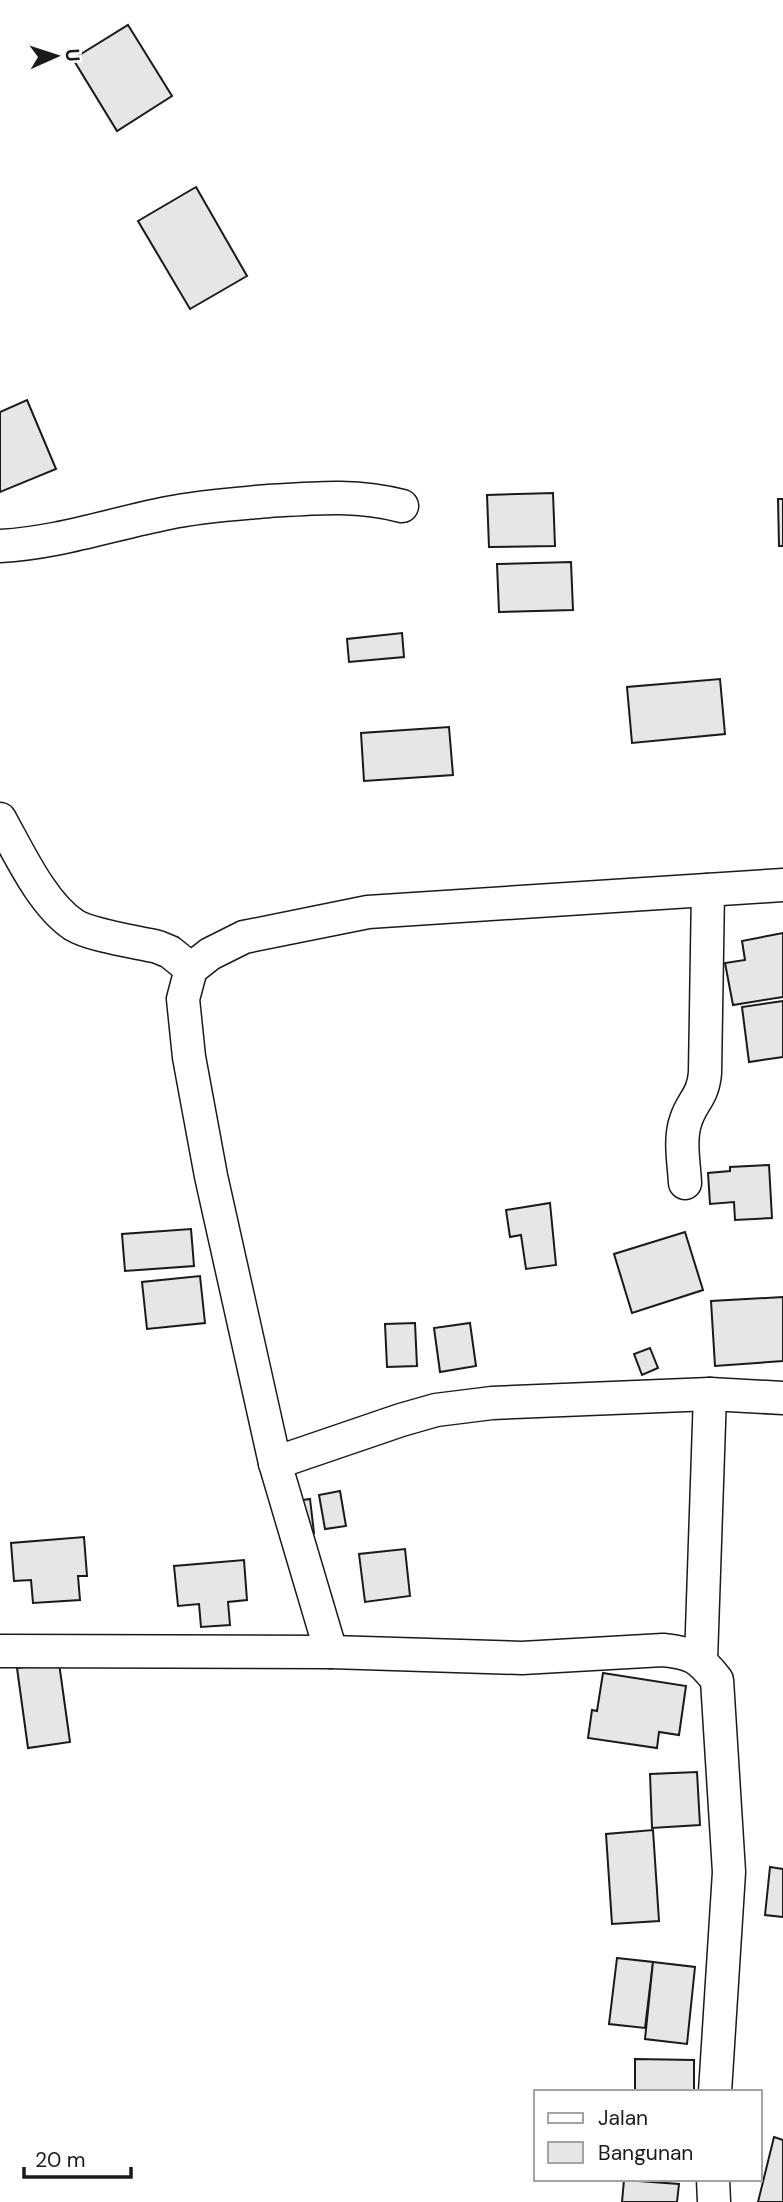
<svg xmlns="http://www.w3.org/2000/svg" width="783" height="2202" font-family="'DM Sans',sans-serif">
<rect width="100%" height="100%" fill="#fff"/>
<!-- building -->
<g fill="#e6e6e6" stroke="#1a1a1a" stroke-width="2">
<path d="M128,25L172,96L117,131L73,59Z"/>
<path d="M196,187L247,276L190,309L138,221Z"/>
<path d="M27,400L56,469L0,492V412Z"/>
<path d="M553,493L555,546L489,547L487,495Z"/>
<path d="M778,499H783V546H779Z"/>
<path d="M571,562L573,610L499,612L497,564Z"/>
<path d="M402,633L404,657L349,662L347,639Z"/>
<path d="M720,679L725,734L632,743L627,687Z"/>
<path d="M449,727L453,775L364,781L361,733Z"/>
<path d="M783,933V997L733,1005L725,963L745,960L742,941Z"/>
<path d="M783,1001V1057L749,1062L742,1007Z"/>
<path d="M769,1165L772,1218L735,1220L734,1202L710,1204L708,1173L730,1171V1167Z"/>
<path d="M550,1203L556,1265L526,1269L521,1235L510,1237L506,1210Z"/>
<path d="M191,1229L194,1266L125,1271L122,1234Z"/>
<path d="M685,1232L703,1290L632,1313L614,1254Z"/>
<path d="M200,1276L205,1323L147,1329L142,1282Z"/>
<path d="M783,1297V1361L715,1366L711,1301Z"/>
<path d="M415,1323L417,1366L387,1367L385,1324Z"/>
<path d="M470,1323L476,1366L440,1372L434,1328Z"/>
<path d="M650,1348L658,1368L642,1375L634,1354Z"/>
<path d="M340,1491L346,1526L325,1529L319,1495Z"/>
<path d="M310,1499L314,1533L299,1534L295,1501Z"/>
<path d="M84,1537L87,1576H78L80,1600L33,1603L31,1580L14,1581L11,1543Z"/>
<path d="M405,1549L410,1596L365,1602L359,1554Z"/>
<path d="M244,1560L247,1600L228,1602L230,1625L201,1627L199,1604L178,1606L174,1566Z"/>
<path d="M59,1663L70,1742L28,1748L17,1668Z"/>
<path d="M603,1673L686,1686L679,1735L659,1732L657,1748L588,1738L592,1710L597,1711Z"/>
<path d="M697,1772L700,1825L652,1828L650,1774Z"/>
<path d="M653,1830L659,1921L612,1924L606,1834Z"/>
<path d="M770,1867L783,1869V1917L765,1915Z"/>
<path d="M617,1958L653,1962L645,2028L609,2024Z"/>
<path d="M653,1962L695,1967L687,2044L645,2039Z"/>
<path d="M635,2059L694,2060V2092H635Z"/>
<path d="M774,2137L783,2140V2202H758Z"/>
<path d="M624,2180L679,2184L677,2202H622Z"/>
</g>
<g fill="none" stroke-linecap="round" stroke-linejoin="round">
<defs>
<g id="minor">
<path d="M0,546C58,543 112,524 168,513C201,506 236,504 269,501C315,498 358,494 402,506"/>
<path d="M0,819C18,851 42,904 74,925C92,936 137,942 158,947L170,952L191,969"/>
<path d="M685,1183C684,1163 679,1139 686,1120C692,1101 703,1097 705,1073L708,890"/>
<path d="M275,1463L401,1420L436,1410L492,1403L710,1394L783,1398"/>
<path d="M0,1651L331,1652L522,1658L663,1650C692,1653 699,1657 717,1680L729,1872L715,2092"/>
<path d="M331,1652L275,1463L211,1176L189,1057L183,999L191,969L210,954L244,937L368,912L783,885"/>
<path d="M701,1660L710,1394"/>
<path d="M713,2179L714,2202"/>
</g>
</defs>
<!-- minor casing -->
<use href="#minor" stroke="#1a1a1a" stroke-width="35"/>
<!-- minor -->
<use href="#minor" stroke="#fff" stroke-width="32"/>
</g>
<!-- legend -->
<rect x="534" y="2090" width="228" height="91" fill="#ffffff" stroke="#a3a3a3" stroke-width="2"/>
<rect x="548" y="2113" width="35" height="10" fill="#ffffff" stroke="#a3a3a3" stroke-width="2"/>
<text x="598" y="2125" font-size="21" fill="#1a1a1a">Jalan</text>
<rect x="548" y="2142" width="35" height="21" fill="#e6e6e6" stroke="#a3a3a3" stroke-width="2"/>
<text x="598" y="2160" font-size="21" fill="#1a1a1a">Bangunan</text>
<!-- north arrow -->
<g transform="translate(56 56) rotate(87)" stroke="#ffffff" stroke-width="5" paint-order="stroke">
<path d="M0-5L12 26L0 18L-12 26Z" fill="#1a1a1a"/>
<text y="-10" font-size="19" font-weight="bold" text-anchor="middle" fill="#1a1a1a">U</text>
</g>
<!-- scale -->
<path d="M24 2167v10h107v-10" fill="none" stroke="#1a1a1a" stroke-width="3.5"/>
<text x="35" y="2167" font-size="21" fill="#1a1a1a" stroke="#ffffff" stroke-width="5" paint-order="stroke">20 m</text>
</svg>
